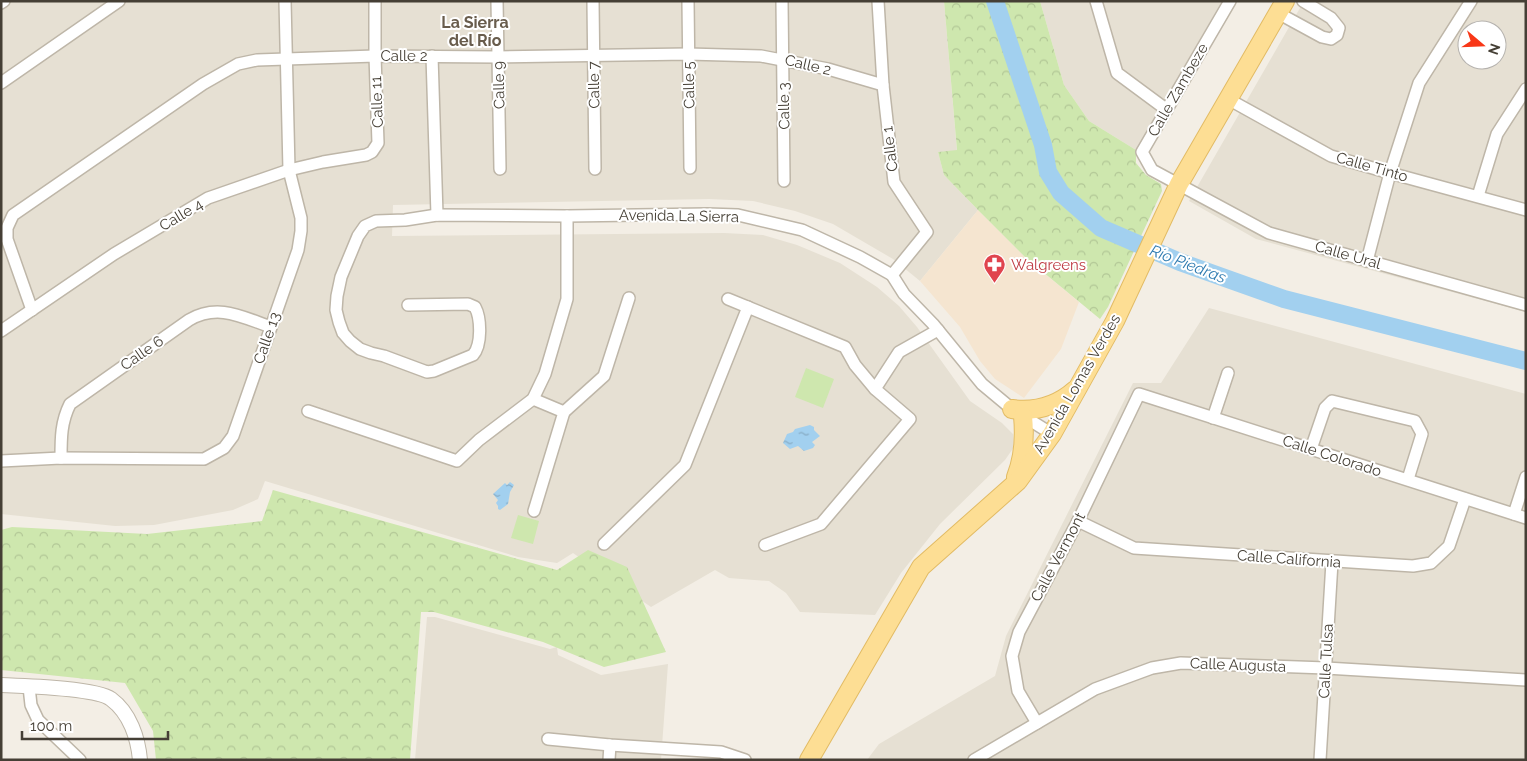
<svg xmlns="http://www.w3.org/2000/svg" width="1527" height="761" font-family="Raleway,sans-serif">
<defs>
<pattern id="forest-crowns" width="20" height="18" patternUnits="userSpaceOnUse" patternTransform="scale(1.25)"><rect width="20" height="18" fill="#cee7ae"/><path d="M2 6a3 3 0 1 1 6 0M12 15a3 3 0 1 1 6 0" fill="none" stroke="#b2c796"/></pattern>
<pattern id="water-ripples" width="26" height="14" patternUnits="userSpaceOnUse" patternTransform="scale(1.25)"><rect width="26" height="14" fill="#a2d0ef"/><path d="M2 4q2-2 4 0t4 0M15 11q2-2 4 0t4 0" fill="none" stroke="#86aac2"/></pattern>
</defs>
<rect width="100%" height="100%" fill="#f3eee5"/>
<!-- residential -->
<g fill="#e6e0d3" fill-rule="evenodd">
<path d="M1,1H944L957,151L938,152L944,175L978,210L920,281L893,259L833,224L795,211L753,201L709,199L393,205L392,236L724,233L763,235L797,245L840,263L877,287L899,306L917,327L970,401L1002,423L1013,434L1014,447L1005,460L940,524L901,573L875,615L800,612L786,593L769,581L729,578L715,570L651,607L573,553L557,563L518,557L265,481L258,499L233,510L154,525L115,526L1,514Z"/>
<path d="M1040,1H1222L1136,150L1089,121L1064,85Z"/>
<path d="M1304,1H1526V312L1256,239L1189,201ZM1467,30H1497V60H1467Z"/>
<path d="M1209,308L1526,394V760H867L879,744L995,676L1006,636L1133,383H1161Z"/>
<path d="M427,617H435L550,649L557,647L558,655L601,675L668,664L661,760H415Z"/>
</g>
<!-- commercial -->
<path fill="#f5e5d0" d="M978,210L1026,258L1079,302L1061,349L1024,398L995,379L980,361L960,327L920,281Z"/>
<!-- forest -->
<g fill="url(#forest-crowns)">
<path d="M944,1H1040L1064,85L1089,121L1136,150V163L1146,175L1161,184L1162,191L1108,307L1100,319L1026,258L978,210L944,175L938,152L957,150Z"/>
<path d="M273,490L557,570L588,550L627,567L666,652L604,667L543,642L434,612H421L410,760H156L153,731L125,683L1,670V530L12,527L147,534L262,521Z"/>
</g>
<!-- garden -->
<g fill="#cee7ae">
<path d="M806,368L834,379L823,408L795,397Z"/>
<path d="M518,515L539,521L533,544L511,538Z"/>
</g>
<!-- water -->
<g fill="url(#water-ripples)">
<path d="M810,425L814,427V430L820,436L812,442L815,445L813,448L804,451L798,446L790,449L783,443L787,434L793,432L795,429Z"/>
<path d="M510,482L514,485L510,492L508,504L500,510L498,509V506L496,503L498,500L493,494L505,483L507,485Z"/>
</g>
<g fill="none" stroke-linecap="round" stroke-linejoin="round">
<!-- river -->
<path stroke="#a2d0ef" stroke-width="18" d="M995,1L1043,145L1048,172L1061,193L1101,228L1180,262L1284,299L1526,361"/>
<defs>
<g id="minor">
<path d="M497,1L500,169"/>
<path d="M593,1L595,169"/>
<path d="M688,1L690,168"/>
<path d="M782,1L784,181"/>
<path d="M878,1L883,85L894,182L927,232L892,275"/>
<path d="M1096,1L1117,73L1167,110"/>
<path d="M1230,1L1142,152L1152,170L1269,233L1526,305"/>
<path d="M1,3L4,1"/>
<path d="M1278,13L1322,37L1331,39L1337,35L1339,28L1331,18L1303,1"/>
<path d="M432,56L437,215"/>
<path d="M1,83L119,1"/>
<path d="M1228,99L1331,156L1390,173L1526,210"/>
<path d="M1478,196L1497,134L1526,89"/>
<path d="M1367,261L1390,173L1419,83L1471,1"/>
<path d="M728,299L845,347L855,365L875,389"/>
<path d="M408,305L468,304L475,307C481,318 482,345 473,355L434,371L427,372L384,356L371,353L360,349L350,341L343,333L339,322L336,310L337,296L341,277L358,236L365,226L376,221L405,220L437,215L567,216L707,214L738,215L802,230L860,257L892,275L904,294L933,324L982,384L1012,409L1052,434"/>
<path d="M32,310L7,239V228L13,215L203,84L238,64L257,60L375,56L498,57L688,54L761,56L828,69L883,85"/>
<path d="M1,331L114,254L208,198L289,170L323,162L366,155L372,152L378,143L375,56V1"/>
<path d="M533,399L564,412L534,511"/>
<path d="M308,411L457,461L479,440L533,399L545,374L567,299V216"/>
<path d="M564,412L604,376L629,298"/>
<path d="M1213,418L1228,373"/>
<path d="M1311,449L1325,408L1332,401L1415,421L1422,434L1408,479"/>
<path d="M61,458C61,438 61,422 70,404L189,320C218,303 242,317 271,327"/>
<path d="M1,461L61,458L204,459L224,448L233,436L298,250L301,231V218L289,170L285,1"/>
<path d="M1514,514L1526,477"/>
<path d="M1078,521L1134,548L1413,566L1431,563L1449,546L1465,499"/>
<path d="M604,544L685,465L748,307"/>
<path d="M765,545L821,524L910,419L875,389L899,352L938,330"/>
<path d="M29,687L31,705L38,720L80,760"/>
<path d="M1037,723L1018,691L1012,656L1019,632L1078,521L1139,394L1526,518"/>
<path d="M548,739L610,745L721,752L745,760"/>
<path d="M609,760L610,745"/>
<path d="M974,760L1095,689L1152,668L1181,663L1326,668L1526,680"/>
<path d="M1320,760L1332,562"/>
</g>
<path id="tertiary" d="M1,685C24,686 96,688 111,699C130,713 138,738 140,760"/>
<g id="primary">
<path d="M1012,409C1036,412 1057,406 1075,390"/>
<path d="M1016,477C1024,457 1025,437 1023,416"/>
<path d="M809,760L921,567L1018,481L1052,434L1115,321L1179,184L1285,1"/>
</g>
</defs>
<!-- minor casing -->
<use href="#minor" stroke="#beb6a8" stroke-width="14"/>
<!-- tertiary casing -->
<use href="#tertiary" stroke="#beb6a8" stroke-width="16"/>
<!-- primary casing -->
<use href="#primary" stroke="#e2bb64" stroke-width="20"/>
<!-- minor -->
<use href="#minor" stroke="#fff" stroke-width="11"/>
<!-- tertiary -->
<use href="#tertiary" stroke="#fff" stroke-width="14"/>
<!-- primary -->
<use href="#primary" stroke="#fdde94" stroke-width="18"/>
</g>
<!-- icons -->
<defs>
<symbol id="pharmacy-pin" viewBox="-11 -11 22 30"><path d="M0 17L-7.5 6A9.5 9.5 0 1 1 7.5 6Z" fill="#e0444e" stroke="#fff"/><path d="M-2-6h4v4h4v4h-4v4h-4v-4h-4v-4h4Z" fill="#fff"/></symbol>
</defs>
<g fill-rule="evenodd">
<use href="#pharmacy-pin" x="982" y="252" width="25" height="34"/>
</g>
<g text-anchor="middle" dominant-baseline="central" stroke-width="4" stroke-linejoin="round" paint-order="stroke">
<!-- street labels -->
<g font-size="15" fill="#453f35" stroke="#fff">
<text x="404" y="56">Calle 2</text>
<text transform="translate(808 65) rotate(13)">Calle 2</text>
<text transform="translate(499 85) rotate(-91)">Calle 9</text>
<text transform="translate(594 85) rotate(-91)">Calle 7</text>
<text transform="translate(689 85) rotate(-91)">Calle 5</text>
<text transform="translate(1178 90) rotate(-60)">Calle Zambeze</text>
<text transform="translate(377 102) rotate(-92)">Calle 11</text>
<text transform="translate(784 106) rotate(-91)">Calle 3</text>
<text transform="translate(890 149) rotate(-97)">Calle 1</text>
<text transform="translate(1372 167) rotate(16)">Calle Tinto</text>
<text transform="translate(181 215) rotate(-31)">Calle 4</text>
<text transform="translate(679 216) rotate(1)">Avenida La Sierra</text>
<text transform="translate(1348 255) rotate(16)">Calle Ural</text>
<text transform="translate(267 338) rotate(-71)">Calle 13</text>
<text transform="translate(142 353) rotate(-35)">Calle 6</text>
<text transform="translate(1077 384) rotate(-60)">Avenida Lomas Verdes</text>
<text transform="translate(1332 456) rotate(18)">Calle Colorado</text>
<text transform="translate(1058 557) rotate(-62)">Calle Vermont</text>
<text transform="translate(1289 559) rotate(4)">Calle California</text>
<text transform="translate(1326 661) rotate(-87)">Calle Tulsa</text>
<text transform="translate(1238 665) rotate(2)">Calle Augusta</text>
</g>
<!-- health labels -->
<g font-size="15" fill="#be3a42" stroke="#fff" text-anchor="start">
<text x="1011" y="265">Walgreens</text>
</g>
<!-- neighbourhood labels -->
<g font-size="16" font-weight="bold" fill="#685c4c" stroke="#fff">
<text x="475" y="22">La Sierra<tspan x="475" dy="18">del Río</tspan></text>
</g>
<!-- water labels -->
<g font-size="16" font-style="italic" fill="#2f7bb0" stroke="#fff">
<text transform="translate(1188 264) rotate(21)">Río Piedras</text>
</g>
</g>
<!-- border -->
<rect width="1527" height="761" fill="none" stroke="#453f35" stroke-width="5"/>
<!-- north arrow -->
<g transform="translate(1482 45) rotate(109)"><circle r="24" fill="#ffffff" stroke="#b5b2ae"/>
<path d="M0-4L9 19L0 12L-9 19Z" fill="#f83717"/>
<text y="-8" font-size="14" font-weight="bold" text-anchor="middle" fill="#453f35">N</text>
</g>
<!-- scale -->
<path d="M22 731v8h146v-8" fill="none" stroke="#453f35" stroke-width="2.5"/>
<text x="30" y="731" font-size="15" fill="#453f35" stroke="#ffffff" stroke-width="4" paint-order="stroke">100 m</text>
</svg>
